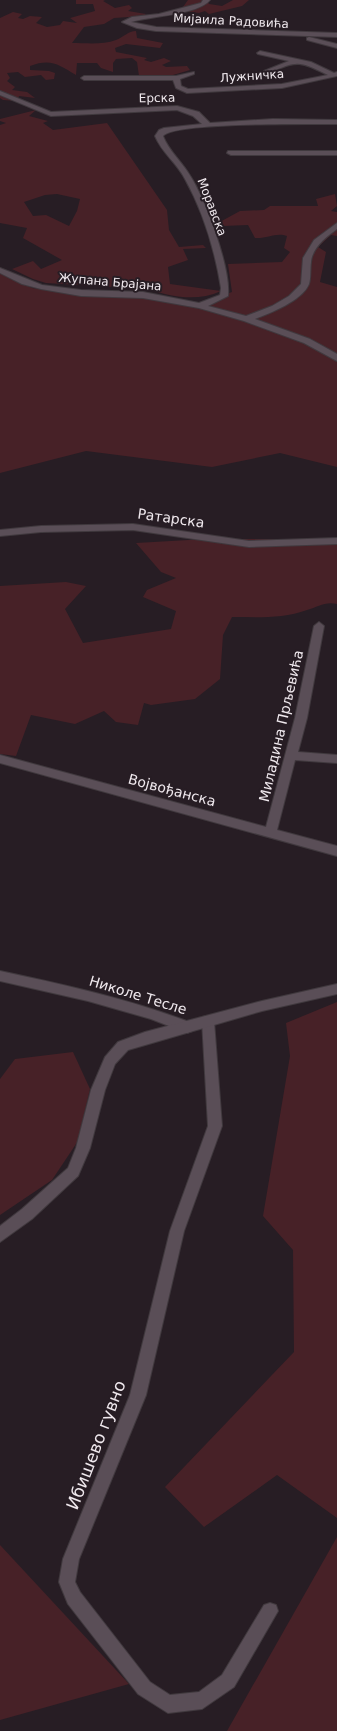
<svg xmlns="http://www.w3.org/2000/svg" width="337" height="1731" font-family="'DejaVu Sans',sans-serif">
<rect width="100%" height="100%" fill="#271d24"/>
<!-- green -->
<g fill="#472127" fill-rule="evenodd">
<path d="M76,0H105L103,1L115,8L129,5L132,8L128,11L146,14L143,16L114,18L104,24L84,27L72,43C86,43 103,45 116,40C124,37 128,31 136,31L137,38L163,43L160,48L126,44L115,48L116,52L147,58L144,60L151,62L164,58L171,61L162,65L166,67L187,66L190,70L173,75L139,76L137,62L132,58L116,59L113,63V72L101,68L97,63H77L76,75C59,65 51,58 30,66V70L49,71L55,73L54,79L46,80L41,75L25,77L18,72L7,73L10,78L7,81L15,87L12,90L27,92L35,98L19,96L17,101L3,100L0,98V18L13,12L22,14L18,18L23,19L30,16L42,17L36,23L47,27L60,25L63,21L77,23L70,18L95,11L93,4H76Z"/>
<path d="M188,0H207L209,4L222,6L233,0H249L242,6L209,14L205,11L199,13L184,11L183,7Z"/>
<path d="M36,110L29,116L48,121L43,123L53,130L107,123L167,210L169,230L179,247L203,245L206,248L183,249L188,260L168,267L170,284L221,291C197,302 172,297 148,289L46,283L33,279L12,269L33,261L41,269L62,260L23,238L27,228L0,223V125L6,123L0,121V119ZM57,194L80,199L77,211L69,226L46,215L33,216L24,202L45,195Z"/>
<path d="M335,194L337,206L331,211L337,212V236L331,235L318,247L326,252L320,282L337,287V467L280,453L212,467L86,451L0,473V272L32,288L79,295L148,298L194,305L232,292L228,264L282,262L290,252L284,248L287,236C276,232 267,239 255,238L248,225L223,226L218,223L240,211L264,210L270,206H318L316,199Z"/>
<path d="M206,539H337V604C325,601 318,607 307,610C283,619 257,617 232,617L223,635L220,679L195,699L151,705L144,703L138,725L116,722L104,711L75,724L31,715L16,756L0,754V586L66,582L86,586L65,609L83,643L171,629L176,611L143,597L147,590L176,578L161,572L136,543Z"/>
<path d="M337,1002V1518L277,1475L204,1527L165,1487L294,1352L293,1250L263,1216L290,1056L286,1023Z"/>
<path d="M73,1052L90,1089L78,1141L52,1180L0,1215V1079L15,1059Z"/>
<path d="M337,1537V1731H227Z"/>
<path d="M0,1545L129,1684L0,1720Z"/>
</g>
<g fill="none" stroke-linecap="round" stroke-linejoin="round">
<defs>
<g id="street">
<path d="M203,0H210C198,15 150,16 131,22L156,27L337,33V37L156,31L137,28L122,22L132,17L159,14L201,3Z"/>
<path d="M309,37L337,44V48L307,40V38Z"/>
<path d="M260,51L311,62L334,73L337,72V76L282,88L187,93L176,88L173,80H84L81,78L84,76H176L194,72V74L180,79L181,86L188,89L282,84L328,75C297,60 299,61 268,73H264V71L289,61L258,54L257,53Z"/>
<path d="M0,91L51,112L177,106L199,112L210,123L273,119L337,120V124C313,124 173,122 163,136C169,151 181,161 189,174C205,198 231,268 228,296L208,306L246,316L272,306L289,296L301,284L303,258L314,240L337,223V229C326,237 312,248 311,262C310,269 311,278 309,284C302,301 270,313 255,319L310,339L337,354V361L304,343L244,321L199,308L143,298L81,296L41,289L22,284L0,273V268L42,285L81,290L143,292L199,303L220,295L221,288C215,251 203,211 185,179C177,163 162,153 155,136L159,130L164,128L202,124L193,116L177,110L51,116L0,95Z"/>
<path d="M228,151H337V155H231L227,153Z"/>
<path d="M319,622L324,626L307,718L298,752L337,755V763L295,760L277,830L337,846V856L0,763V755L266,827L295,718L314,626Z"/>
<path d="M0,971C65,985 129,999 192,1023L194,1027L192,1031L187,1033L151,1019L88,1001L0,981Z"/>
<path d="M208,1016L213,1017L214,1021L222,1126L184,1231L146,1395L79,1559L75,1582L80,1592L150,1682L170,1695L199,1692L222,1675L264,1605L270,1603L276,1605L278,1611L234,1687L202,1709L168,1713L138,1694L68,1604L59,1582L63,1559L130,1395L170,1231L208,1126L202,1021L203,1017Z"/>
</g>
<g id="secondary">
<path d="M133,524L249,541L337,538V544L249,547L133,530L41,532L0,536V530L41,526Z"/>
<path d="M337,984V994L262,1011L128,1050L115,1064L105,1090L90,1148L78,1176L32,1219L0,1242V1226L22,1209L68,1168L76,1148L91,1090L105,1057L118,1042L145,1032L262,1001Z"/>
</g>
</defs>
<!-- street casing -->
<use href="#street" stroke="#40393e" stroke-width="2"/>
<!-- secondary casing -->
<use href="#secondary" stroke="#40393e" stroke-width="2"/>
<!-- street -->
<use href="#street" fill="#5a4e57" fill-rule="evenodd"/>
<!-- secondary -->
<use href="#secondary" fill="#5a4e57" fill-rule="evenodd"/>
</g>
<g text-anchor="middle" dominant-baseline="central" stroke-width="4" stroke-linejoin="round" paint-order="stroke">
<!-- far-street labels -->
<g font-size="12" fill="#f0e9ee" stroke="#271d24">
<text transform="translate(231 21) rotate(3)">Мијаила Радовића</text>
<text transform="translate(252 76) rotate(-4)">Лужничка</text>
<text transform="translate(157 98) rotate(-1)">Ерска</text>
<text transform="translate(212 207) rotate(69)">Моравска</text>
<text transform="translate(110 282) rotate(5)">Жупана Брајана</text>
</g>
<!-- street labels -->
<g font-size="14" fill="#f0e9ee" stroke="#271d24">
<text transform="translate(171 518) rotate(8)">Ратарска</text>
<text transform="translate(281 726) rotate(-77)">Миладина Прљевића</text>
<text transform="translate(172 790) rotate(15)">Војвођанска</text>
<text transform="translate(138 995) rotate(17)">Николе Тесле</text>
</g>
<!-- near-street labels -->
<g font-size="17" fill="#f0e9ee" stroke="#271d24">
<text transform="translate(96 1445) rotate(-69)">Ибишево гувно</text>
</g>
</g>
</svg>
